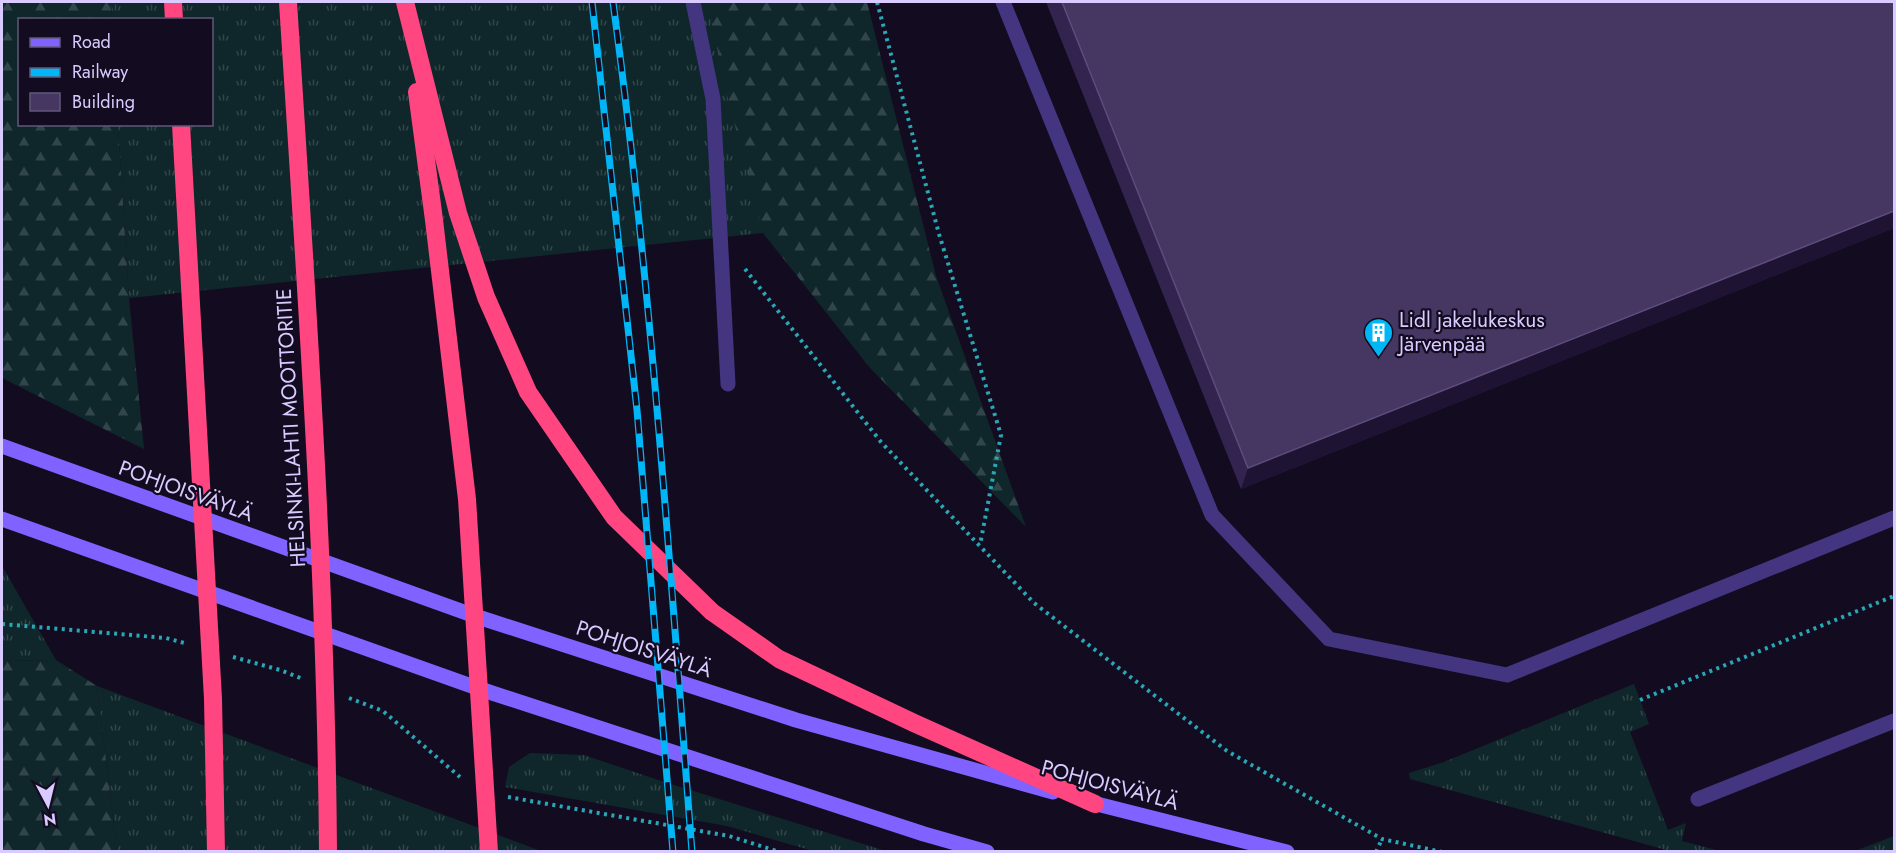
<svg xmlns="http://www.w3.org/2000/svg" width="1896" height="853" font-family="Jost,sans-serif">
<defs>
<pattern id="grass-tufts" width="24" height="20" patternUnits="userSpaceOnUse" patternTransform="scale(1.5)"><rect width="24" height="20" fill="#0f272a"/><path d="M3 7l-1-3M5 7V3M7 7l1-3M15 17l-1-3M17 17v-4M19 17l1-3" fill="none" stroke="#31454a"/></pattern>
<pattern id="forest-firs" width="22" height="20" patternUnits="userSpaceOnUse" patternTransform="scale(1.5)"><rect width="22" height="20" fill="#0f272a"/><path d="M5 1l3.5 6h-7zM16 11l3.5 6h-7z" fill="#31454a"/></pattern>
</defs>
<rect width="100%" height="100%" fill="#130c20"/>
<!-- grass -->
<g fill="url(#grass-tufts)">
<path d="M111,2H717L763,233L129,298L118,125L212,124V20L112,19Z"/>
<path d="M2,566L56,660L2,661Z"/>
<path d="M1634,684L1649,724L1630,732L1668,830L1686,823L1682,841L1720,851H1670L1410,779L1409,773L1444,762Z"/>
<path d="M97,686L541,851H117Z"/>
<path d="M530,753L584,755L658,780L886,851H813L727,826L505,787L509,767Z"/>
<path d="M1894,836V851H1855Z"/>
</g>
<!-- forest -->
<g fill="url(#forest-firs)">
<path d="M2,2H111L112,19L20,20V124L118,125L129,298L144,449L2,378Z"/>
<path d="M709,2H867L936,276L1026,527L871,369L763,233L722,76Z"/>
<path d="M56,660L97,686L117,851H2V661Z"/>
</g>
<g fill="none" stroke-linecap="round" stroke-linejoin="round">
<!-- path -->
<g stroke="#28a8b6" stroke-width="4" stroke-dasharray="3 4.5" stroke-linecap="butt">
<path d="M877,2L939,234L1001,435L980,545"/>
<path d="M745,269L881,442L1034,603L1227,751L1382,839L1442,852"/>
<path d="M2,624L166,638L188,644"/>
<path d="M233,657L280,670L303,679"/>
<path d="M349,698L383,711L460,777"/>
<path d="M1640,700L1894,596"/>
<path d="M508,797L729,836L780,852"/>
<path d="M1376,852L1382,839"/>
</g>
<!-- lane -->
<g stroke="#443581" stroke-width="15">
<path d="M693,2L713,99L728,384"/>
<path d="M1003,2L1212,515L1329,639L1507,675L1894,518"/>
<path d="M1698,799L1894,721"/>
</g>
<!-- secondary -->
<g stroke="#7f62ff" stroke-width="15">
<path d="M2,446L475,616L796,720L1053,792"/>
<path d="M2,519L480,689L924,834L987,852"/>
<path d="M1085,801L1287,852"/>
</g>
<!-- highway -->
<g stroke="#ff4681" stroke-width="18">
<path d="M173,2L174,20"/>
<path d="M288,2C306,285 326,568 328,852"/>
<path d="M405,2L458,213L486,297L528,392L614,517L712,612L779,659L914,723L1095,804"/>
<path d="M417,92L434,220L467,499L489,852"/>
<path d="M181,124L213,699L216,852"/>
</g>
<defs>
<g id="rail">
<path d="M592,2L637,410L673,852"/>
<path d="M613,2C651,284 670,568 692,852"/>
</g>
</defs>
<!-- rail casing -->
<use href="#rail" stroke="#00b6f6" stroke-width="7"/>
<!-- rail -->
<use href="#rail" stroke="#130c20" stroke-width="4.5" stroke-dasharray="14" stroke-linecap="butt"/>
</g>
<!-- wall -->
<path fill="#33244f" d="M1046,2H1894V228L1241,489Z"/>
<!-- shaded-wall -->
<path fill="#1f1334" d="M1894,211V228L1241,489L1248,468Z"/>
<!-- building -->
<path fill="#453662" stroke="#5c4d7b" stroke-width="1.5" d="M1062,2H1894V211L1248,468Z"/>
<!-- icons -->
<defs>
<symbol id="building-pin" viewBox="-11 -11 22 30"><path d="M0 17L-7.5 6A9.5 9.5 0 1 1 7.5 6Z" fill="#00b6f6" stroke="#130c20"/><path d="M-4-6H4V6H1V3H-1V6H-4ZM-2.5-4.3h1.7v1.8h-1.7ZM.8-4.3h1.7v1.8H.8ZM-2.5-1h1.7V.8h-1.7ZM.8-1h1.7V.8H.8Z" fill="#fff"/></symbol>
</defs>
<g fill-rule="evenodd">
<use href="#building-pin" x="1362" y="316" width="33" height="45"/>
</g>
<g text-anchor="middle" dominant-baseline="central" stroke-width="4.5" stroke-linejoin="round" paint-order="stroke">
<!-- poi labels -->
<g font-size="21" fill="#d9cbff" stroke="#130c20" text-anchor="start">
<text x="1399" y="320">Lidl jakelukeskus<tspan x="1399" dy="24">Järvenpää</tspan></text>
</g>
<!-- street labels -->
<g font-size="21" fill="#d9cbff" stroke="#130c20">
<text transform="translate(291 428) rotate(-93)">HELSINKI-LAHTI MOOTTORITIE</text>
<text transform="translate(186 491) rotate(20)">POHJOISVÄYLÄ</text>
<text transform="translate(644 649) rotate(18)">POHJOISVÄYLÄ</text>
<text transform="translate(1110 785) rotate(15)">POHJOISVÄYLÄ</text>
</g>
</g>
<!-- border -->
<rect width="1896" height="853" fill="none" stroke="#d9cbff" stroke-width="6"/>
<!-- legend -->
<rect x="18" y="18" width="195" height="108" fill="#130c20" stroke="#625879" stroke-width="1.5"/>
<rect x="30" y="38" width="30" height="9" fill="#7f62ff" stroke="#625879" stroke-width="1.5"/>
<text x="72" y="48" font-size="18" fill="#d9cbff">Road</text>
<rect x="30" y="68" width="30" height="9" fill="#00b6f6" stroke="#625879" stroke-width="1.5"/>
<text x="72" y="78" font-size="18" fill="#d9cbff">Railway</text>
<rect x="30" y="93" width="30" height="18" fill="#453662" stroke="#625879" stroke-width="1.5"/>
<text x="72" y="108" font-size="18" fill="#d9cbff">Building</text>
<!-- north arrow -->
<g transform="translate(48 805) rotate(173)" stroke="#130c20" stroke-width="4.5" paint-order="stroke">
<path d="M0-4.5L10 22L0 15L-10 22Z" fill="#d9cbff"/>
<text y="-9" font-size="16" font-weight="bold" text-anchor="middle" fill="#d9cbff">N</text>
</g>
</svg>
